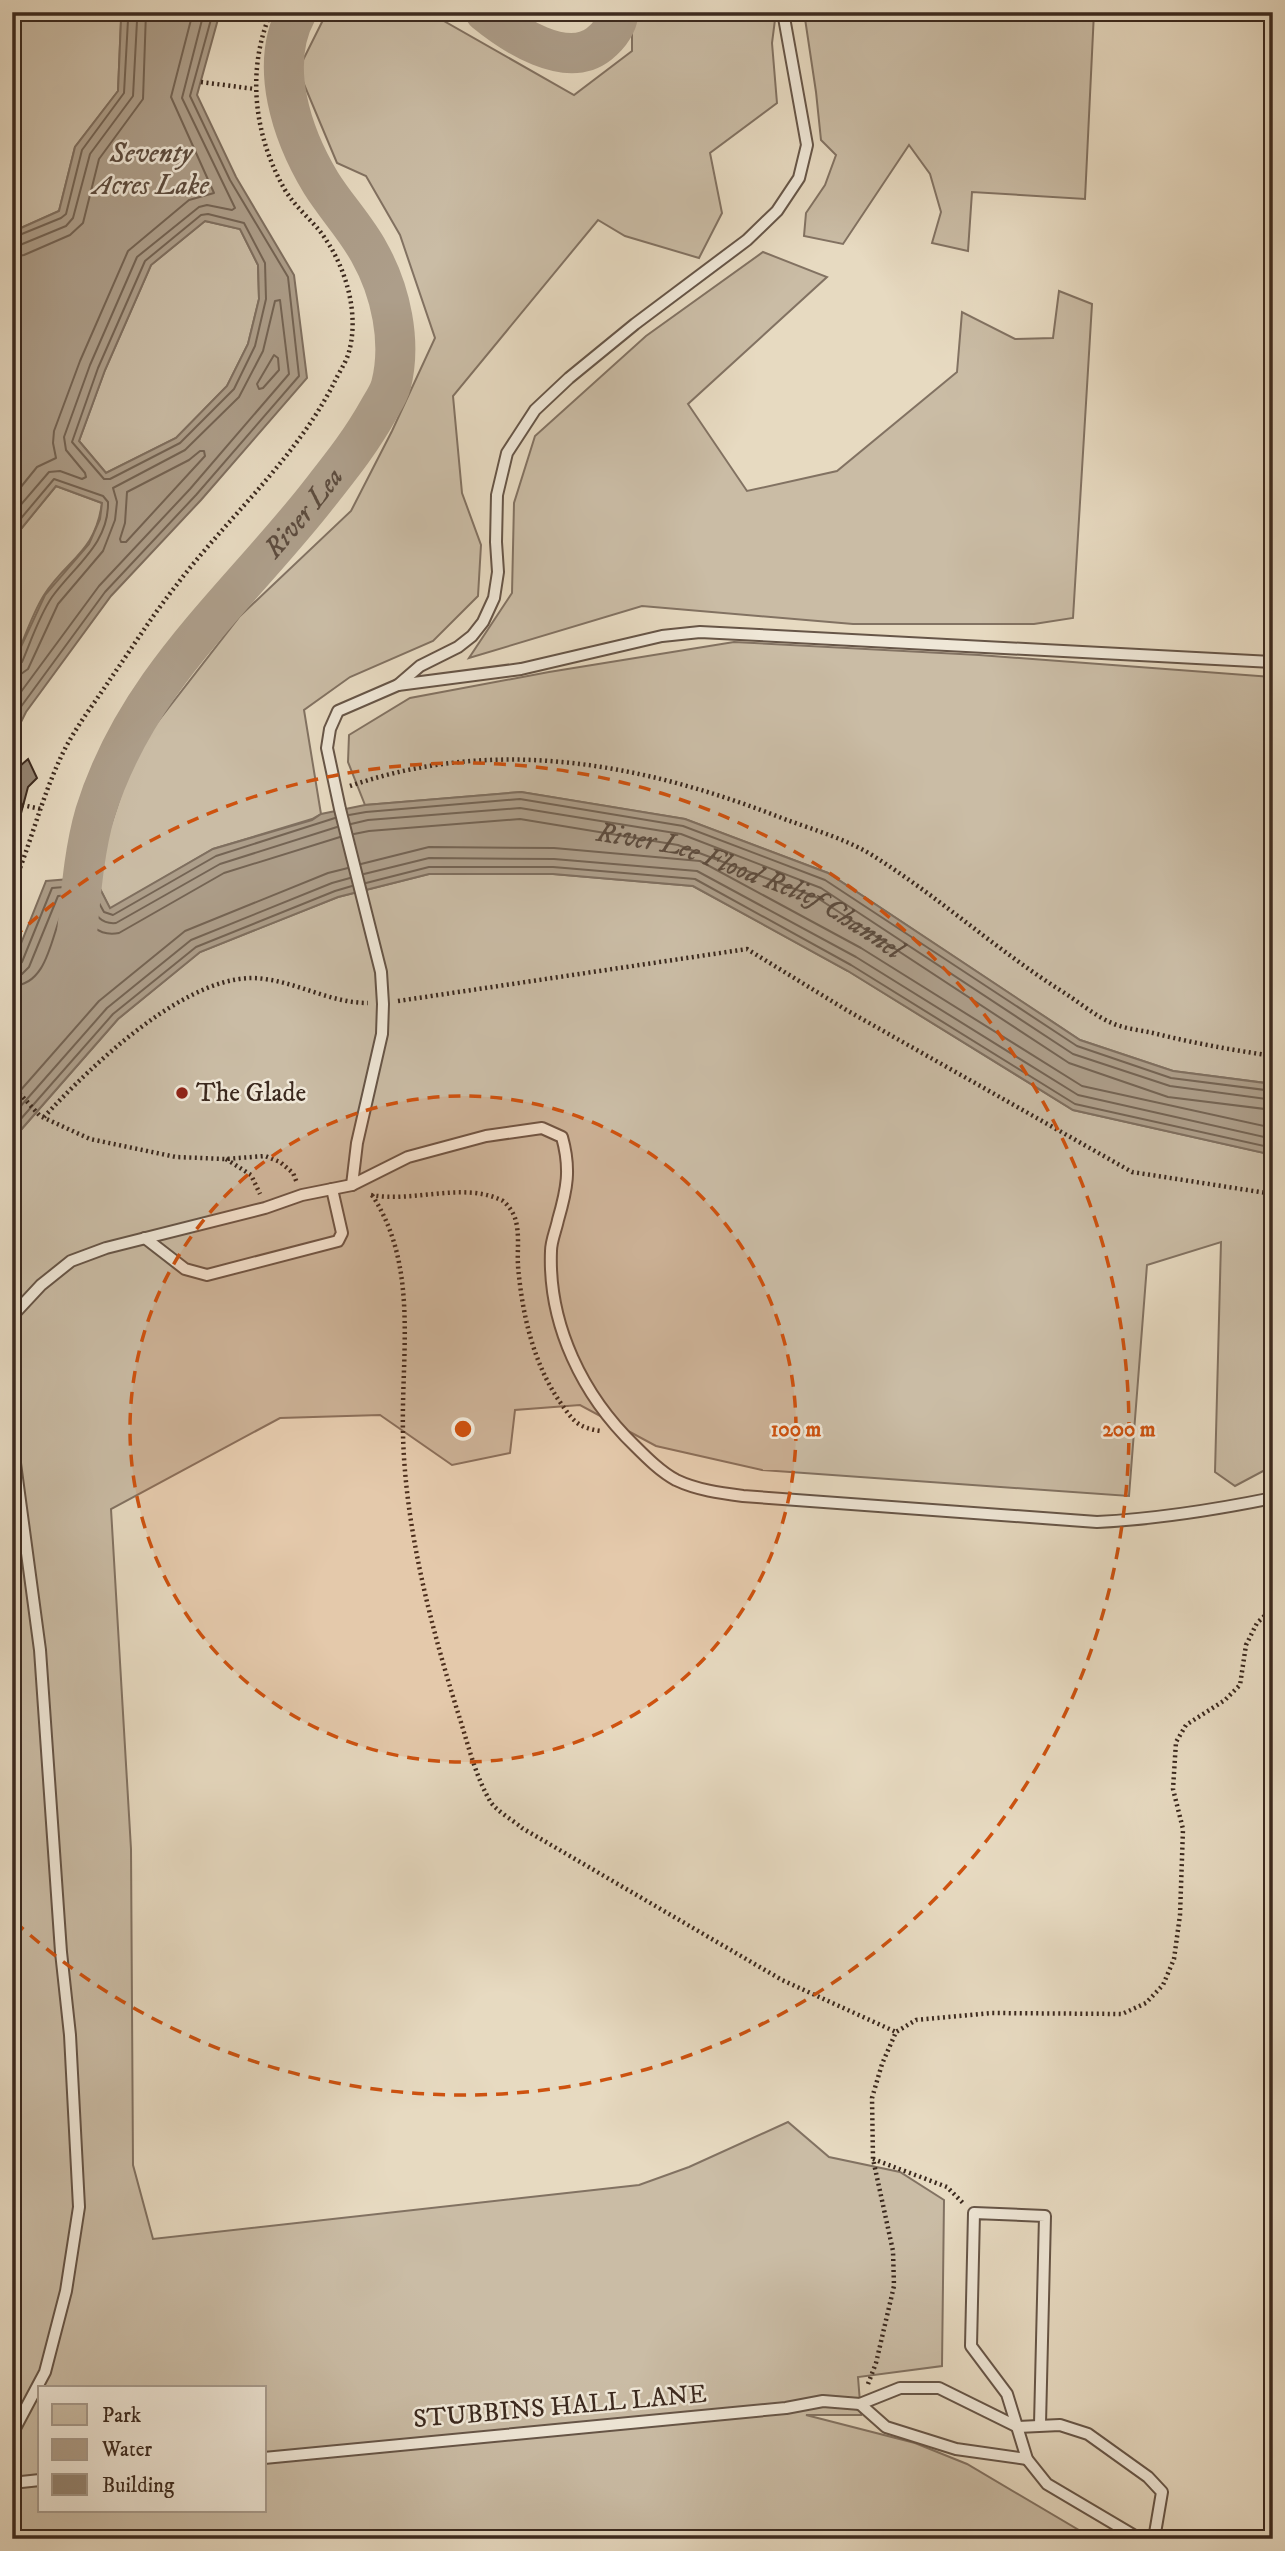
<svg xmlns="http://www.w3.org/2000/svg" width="1285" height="2551" font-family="'IM FELL DW Pica',serif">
<rect width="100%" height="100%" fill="#e7dac1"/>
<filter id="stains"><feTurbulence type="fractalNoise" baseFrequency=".00286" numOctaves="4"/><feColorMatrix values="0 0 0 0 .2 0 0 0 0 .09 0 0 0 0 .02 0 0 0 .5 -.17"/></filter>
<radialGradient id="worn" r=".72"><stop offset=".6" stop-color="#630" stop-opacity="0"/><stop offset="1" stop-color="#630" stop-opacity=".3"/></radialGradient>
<!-- green -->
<g fill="#cabca5" stroke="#827262" stroke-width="2" fill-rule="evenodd">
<path d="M12,12H118L121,20L118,91L75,147L59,211L12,232Z"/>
<path d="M327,12H428L574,95L632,51V12H776L772,43L777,103L710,153L722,213L699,258L625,236L598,220L453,396L462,493L481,545L478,596L433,641L350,677L304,710L321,814L312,819L213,849L110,909L94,877L135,751L240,616L351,511L392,431L435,338L400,235L366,176L337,163L298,70Z"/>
<path d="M804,12H1094L1085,199L972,192L968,251L932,243L941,212L930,174L909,145L843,244L804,236L806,213L825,185L836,155L821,140L816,92Z"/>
<path d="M205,221L240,229L258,265L259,299L248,344L227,386L176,438L106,473L79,441L105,370L151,265Z"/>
<path d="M763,252L827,277L688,404L747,491L837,471L957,372L962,312L1015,339L1053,338L1059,291L1092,304L1073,618L1034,624H853L642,606L469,658L512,593L514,503L535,436L646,336Z"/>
<path d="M56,486L102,503C95,553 68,558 44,595C31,616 23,643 12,666V540Z"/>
<path d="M734,642L979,655L1273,677V1084L1173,1071L1080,1040L828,873L685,819L521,792L365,805L348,762L349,735L410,698L549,672Z"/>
<path d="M429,874H553L693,886L848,971L1073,1110L1273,1155V1455L1267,1469L1235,1486L1215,1472L1221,1242L1147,1265L1129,1496L762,1470L656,1446L580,1405L515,1410L510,1453L452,1465L380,1415L280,1418L111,1509L131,1849L133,2165L153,2239L639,2185L689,2167L788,2122L829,2157L900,2172L944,2200L942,2366L858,2377L861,2415H806L915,2443L967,2464L1094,2539H12V1140L118,1019L200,952L338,897ZM40,2388H264V2511H40Z"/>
</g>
<!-- water -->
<g fill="#ad9e8a" stroke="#7f6f5f" stroke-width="2" fill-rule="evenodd">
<path d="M118,12H220L197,95L236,177L294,275L307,378L201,500L111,596L26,712L12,740V666L45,595L89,544L100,519L102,503L56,486L12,540V232L59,211L75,147L118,91L121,20ZM205,221L240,229L258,265L259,299L248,344L227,386L176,438L106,473L79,441L105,370L151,265Z"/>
<path d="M521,792L685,819L828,873L1080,1040L1173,1071L1273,1084V1155L1073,1110L848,971L693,886L553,874H429L338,897L200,952L118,1019L12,1140V966L46,881L94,877L110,908L213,849L312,820L321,814L365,805Z"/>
</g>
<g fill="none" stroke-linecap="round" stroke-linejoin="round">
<!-- shore -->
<g stroke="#746454" stroke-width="2">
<path d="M208,214L244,223L265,263L266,299L255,346L234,389L180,443L110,479H104L72,442L98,368L145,261L201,215Z"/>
<path d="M12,238L61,218L66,214L82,150L124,93L128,20L126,12"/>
<path d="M12,246L20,245L66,226L73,218L90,154L133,96L137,21L135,12"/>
<path d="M12,257L24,255L70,235L83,223L99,159L143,99L146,12"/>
<path d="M274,355L278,358L279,370L263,388L259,389L257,384Z"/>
<path d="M200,451H204L205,456L126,542H121L120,539L125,523L127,492L189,460Z"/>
<path d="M12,498L37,467L56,458L53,443L54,431L80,361L128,251L189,200L214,193L171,97L193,12"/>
<path d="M12,515L49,472L60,471L82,479L86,477L85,473L66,450L64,437L90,365L137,257L199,207L207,205L232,210L235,208L182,98L204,12"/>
<path d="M12,529L54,479L103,496L108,502C109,544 74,566 52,597C39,616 31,641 22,662L12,666"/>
<path d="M12,675L21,674L28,669L58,604L103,551L115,520L117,502L113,488L185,450L239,397L263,351L275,301L280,300L289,374L190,489L99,586L12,704"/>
<path d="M12,724L20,708L105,592L196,495L299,376L288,277L230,180L190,96L213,12"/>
<path d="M349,815L366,812L520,799L683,826L825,880L1077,1046L1171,1078L1273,1091"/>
<path d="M351,824L368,820L520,808L681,834L821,888L1073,1054L1170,1086L1273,1100"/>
<path id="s1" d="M354,834L369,831L520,819L678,845L816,897L1069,1063L1168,1097L1273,1110"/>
<path d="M361,864L429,847L554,848L700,861L861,948L1082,1086L1273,1128"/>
<path d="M364,874L429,858L554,859L697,871L856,957L1078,1095L1273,1139"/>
<path d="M366,883L429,867H553L695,879L851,965L1075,1104L1273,1148"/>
<path d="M12,967L18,966L22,962L52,888L89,885L104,912L113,915L216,856L335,818"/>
<path d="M12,976L22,974L29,967L58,896L84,894C93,907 96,925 116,923L220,864L337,827"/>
<path d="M12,986C50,985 51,931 65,906L79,905C89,923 96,937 119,933L224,873L340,837"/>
<path d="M12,1100L99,1001L185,931L328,873L348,868"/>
<path d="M12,1116L107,1008L191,940L332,883L350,878"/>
<path d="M12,1129L113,1014L196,947L335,891L352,886"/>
</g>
<!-- river -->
<g stroke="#ad9e8a" stroke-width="40">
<path d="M485,12C512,34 566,70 599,44C609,36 617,25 619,12"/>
<path id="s2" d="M77,933C81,893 84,851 95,813C135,684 230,605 312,503C337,471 359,445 379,409C383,402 389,393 391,385C402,342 391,291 369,252C356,228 336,207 321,183C292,135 268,65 297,12"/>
</g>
</g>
<!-- building -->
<path fill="#948573" stroke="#3b291e" stroke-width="2" d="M28,759L37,778L28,787L20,817L21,841L12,851V773Z"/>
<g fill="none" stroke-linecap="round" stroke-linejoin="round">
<defs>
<g id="lane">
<path d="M398,685L420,666L458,647L472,636L483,622L494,598L498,572L496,542L497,495L507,453L535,410L569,378L635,324L747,240L777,211L799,178L807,145L783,12"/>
<path d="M352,1185L357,1143L382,1034L383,1004L381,972L340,809L327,748L330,729L338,711L398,685L521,669L662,636L700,632L1273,662"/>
<path d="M145,1238L185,1269L207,1275L338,1241L342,1233L332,1189"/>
<path d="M12,1320L14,1314L41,1285L71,1261L106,1248L265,1208L302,1195L352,1185L408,1157L486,1136L542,1128L562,1137C571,1169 567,1189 558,1220C556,1230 551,1241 551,1251C548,1325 583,1396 635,1446C647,1458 661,1472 676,1480C697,1490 720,1493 743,1496L1097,1522C1157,1519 1214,1510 1273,1498"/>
<path d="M12,1441L40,1650L61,1952L70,2035L79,2207L66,2291L45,2372L12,2434"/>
<path d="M860,2404L886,2427L956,2449L1027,2459"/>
<path d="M1040,2424L1045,2216L974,2213L971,2346L1007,2394L1027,2459L1047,2484L1140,2539"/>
<path d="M264,2458L786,2408L823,2401L860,2404L900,2388H939L1018,2427L1060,2425L1088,2434L1148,2477L1162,2492L1154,2539"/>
<path d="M12,2483L40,2480"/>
</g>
</defs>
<!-- lane casing -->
<use href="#lane" stroke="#665547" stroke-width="14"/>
<!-- path -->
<g stroke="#3b291e" stroke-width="4.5" stroke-dasharray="2 3.5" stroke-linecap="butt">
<path d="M201,82L255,89"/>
<path d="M350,786C498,735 645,764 787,820C815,830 851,841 875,857C940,898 998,951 1063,992C1079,1002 1095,1016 1112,1023C1125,1029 1140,1030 1153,1033C1193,1043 1232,1050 1273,1056"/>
<path d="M22,805L41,809"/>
<path d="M12,888C30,846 41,800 60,759C73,730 94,704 111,678C132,648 152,616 175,587C226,519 295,460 334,383C338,374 345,364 348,355C361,314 345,263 319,230C308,217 294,205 285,190C254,136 246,70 271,12"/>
<path d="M398,1001L747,949L848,1011L1132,1172L1273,1194"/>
<path d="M12,1085L40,1116L90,1139L176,1157L225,1159L265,1156L280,1162L293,1173L297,1183"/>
<path d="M44,1117C90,1067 192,967 265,979C301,984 332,1003 368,1003"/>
<path d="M226,1159L251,1175L260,1194"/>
<path d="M371,1195C413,1203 465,1181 503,1201C508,1205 513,1212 515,1218C520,1234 517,1250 518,1266C522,1313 533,1363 560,1402C573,1421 578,1428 601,1431"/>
<path d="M372,1195C419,1266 401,1354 403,1434C405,1527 431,1627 459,1716C468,1744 475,1775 490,1801C496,1811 513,1820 522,1828L782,1980L896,2032"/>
<path d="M873,2159L947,2187L963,2203"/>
<path d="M868,2384L876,2363L894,2286L893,2251L873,2159L872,2098L882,2064L896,2032L916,2020L992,2013L1122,2014L1146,2003L1163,1985L1174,1959L1180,1915L1183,1829L1173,1789L1176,1742L1186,1725L1225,1700L1240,1685L1246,1645L1257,1623L1273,1608"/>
</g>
<!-- lane -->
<use href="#lane" stroke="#efe7d7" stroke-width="10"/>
</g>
<!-- distance rings -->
<circle cx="463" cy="1429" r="333" fill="#ce520f" fill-opacity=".12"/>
<g fill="none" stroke="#ce520f" stroke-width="3.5" stroke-dasharray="12 9">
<circle cx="463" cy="1429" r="333"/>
<path d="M13 938A666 666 0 1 1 13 1920"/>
</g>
<!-- markers -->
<circle fill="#8f2418" stroke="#efe7d7" stroke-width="2.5" cx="182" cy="1093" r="7"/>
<g text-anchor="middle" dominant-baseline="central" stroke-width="5" stroke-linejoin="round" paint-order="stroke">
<!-- poi labels -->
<g font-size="26" fill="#3b291e" stroke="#efe7d7" text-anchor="start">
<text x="196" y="1093">The Glade</text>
</g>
<!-- street labels -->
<g font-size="26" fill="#3b291e" stroke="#efe7d7">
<text transform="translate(560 2407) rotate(-5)">STUBBINS HALL LANE</text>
</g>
<!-- water labels -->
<g font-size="28" font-style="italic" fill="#5d4c3e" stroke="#efe7d7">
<text x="151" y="153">Seventy<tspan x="151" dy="32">Acres Lake</tspan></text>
<text stroke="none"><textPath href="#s2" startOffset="490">River Lea</textPath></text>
<text stroke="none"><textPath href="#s1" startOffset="410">River Lee Flood Relief Channel</textPath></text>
</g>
</g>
<circle cx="463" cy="1429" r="10" fill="#ce520f" stroke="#efe7d7" stroke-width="3.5"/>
<g font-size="21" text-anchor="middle" font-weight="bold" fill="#ce520f" stroke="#efe7d7" stroke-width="5" stroke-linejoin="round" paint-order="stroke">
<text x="796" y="1436">100 m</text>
<text x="1129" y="1436">200 m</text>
</g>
<!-- margin -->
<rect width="1285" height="2551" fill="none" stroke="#e7dac1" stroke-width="42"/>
<rect x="14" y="14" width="1257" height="2523" fill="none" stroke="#3b291e" stroke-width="3.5"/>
<rect x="21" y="21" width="1243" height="2509" fill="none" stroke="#3b291e" stroke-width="2"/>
<!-- legend -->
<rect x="38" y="2386" width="228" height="126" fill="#efe7d7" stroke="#a79b8d" stroke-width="2"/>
<rect x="52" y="2404" width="35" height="21" fill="#cabca5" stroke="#a79b8d" stroke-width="2"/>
<text x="102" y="2422" font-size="21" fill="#3b291e">Park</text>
<rect x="52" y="2439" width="35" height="21" fill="#ad9e8a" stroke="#a79b8d" stroke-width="2"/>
<text x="102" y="2456" font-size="21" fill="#3b291e">Water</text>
<rect x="52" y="2474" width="35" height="21" fill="#948573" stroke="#a79b8d" stroke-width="2"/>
<text x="102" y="2492" font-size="21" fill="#3b291e">Building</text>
<rect width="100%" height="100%" filter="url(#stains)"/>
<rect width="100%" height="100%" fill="url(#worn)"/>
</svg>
